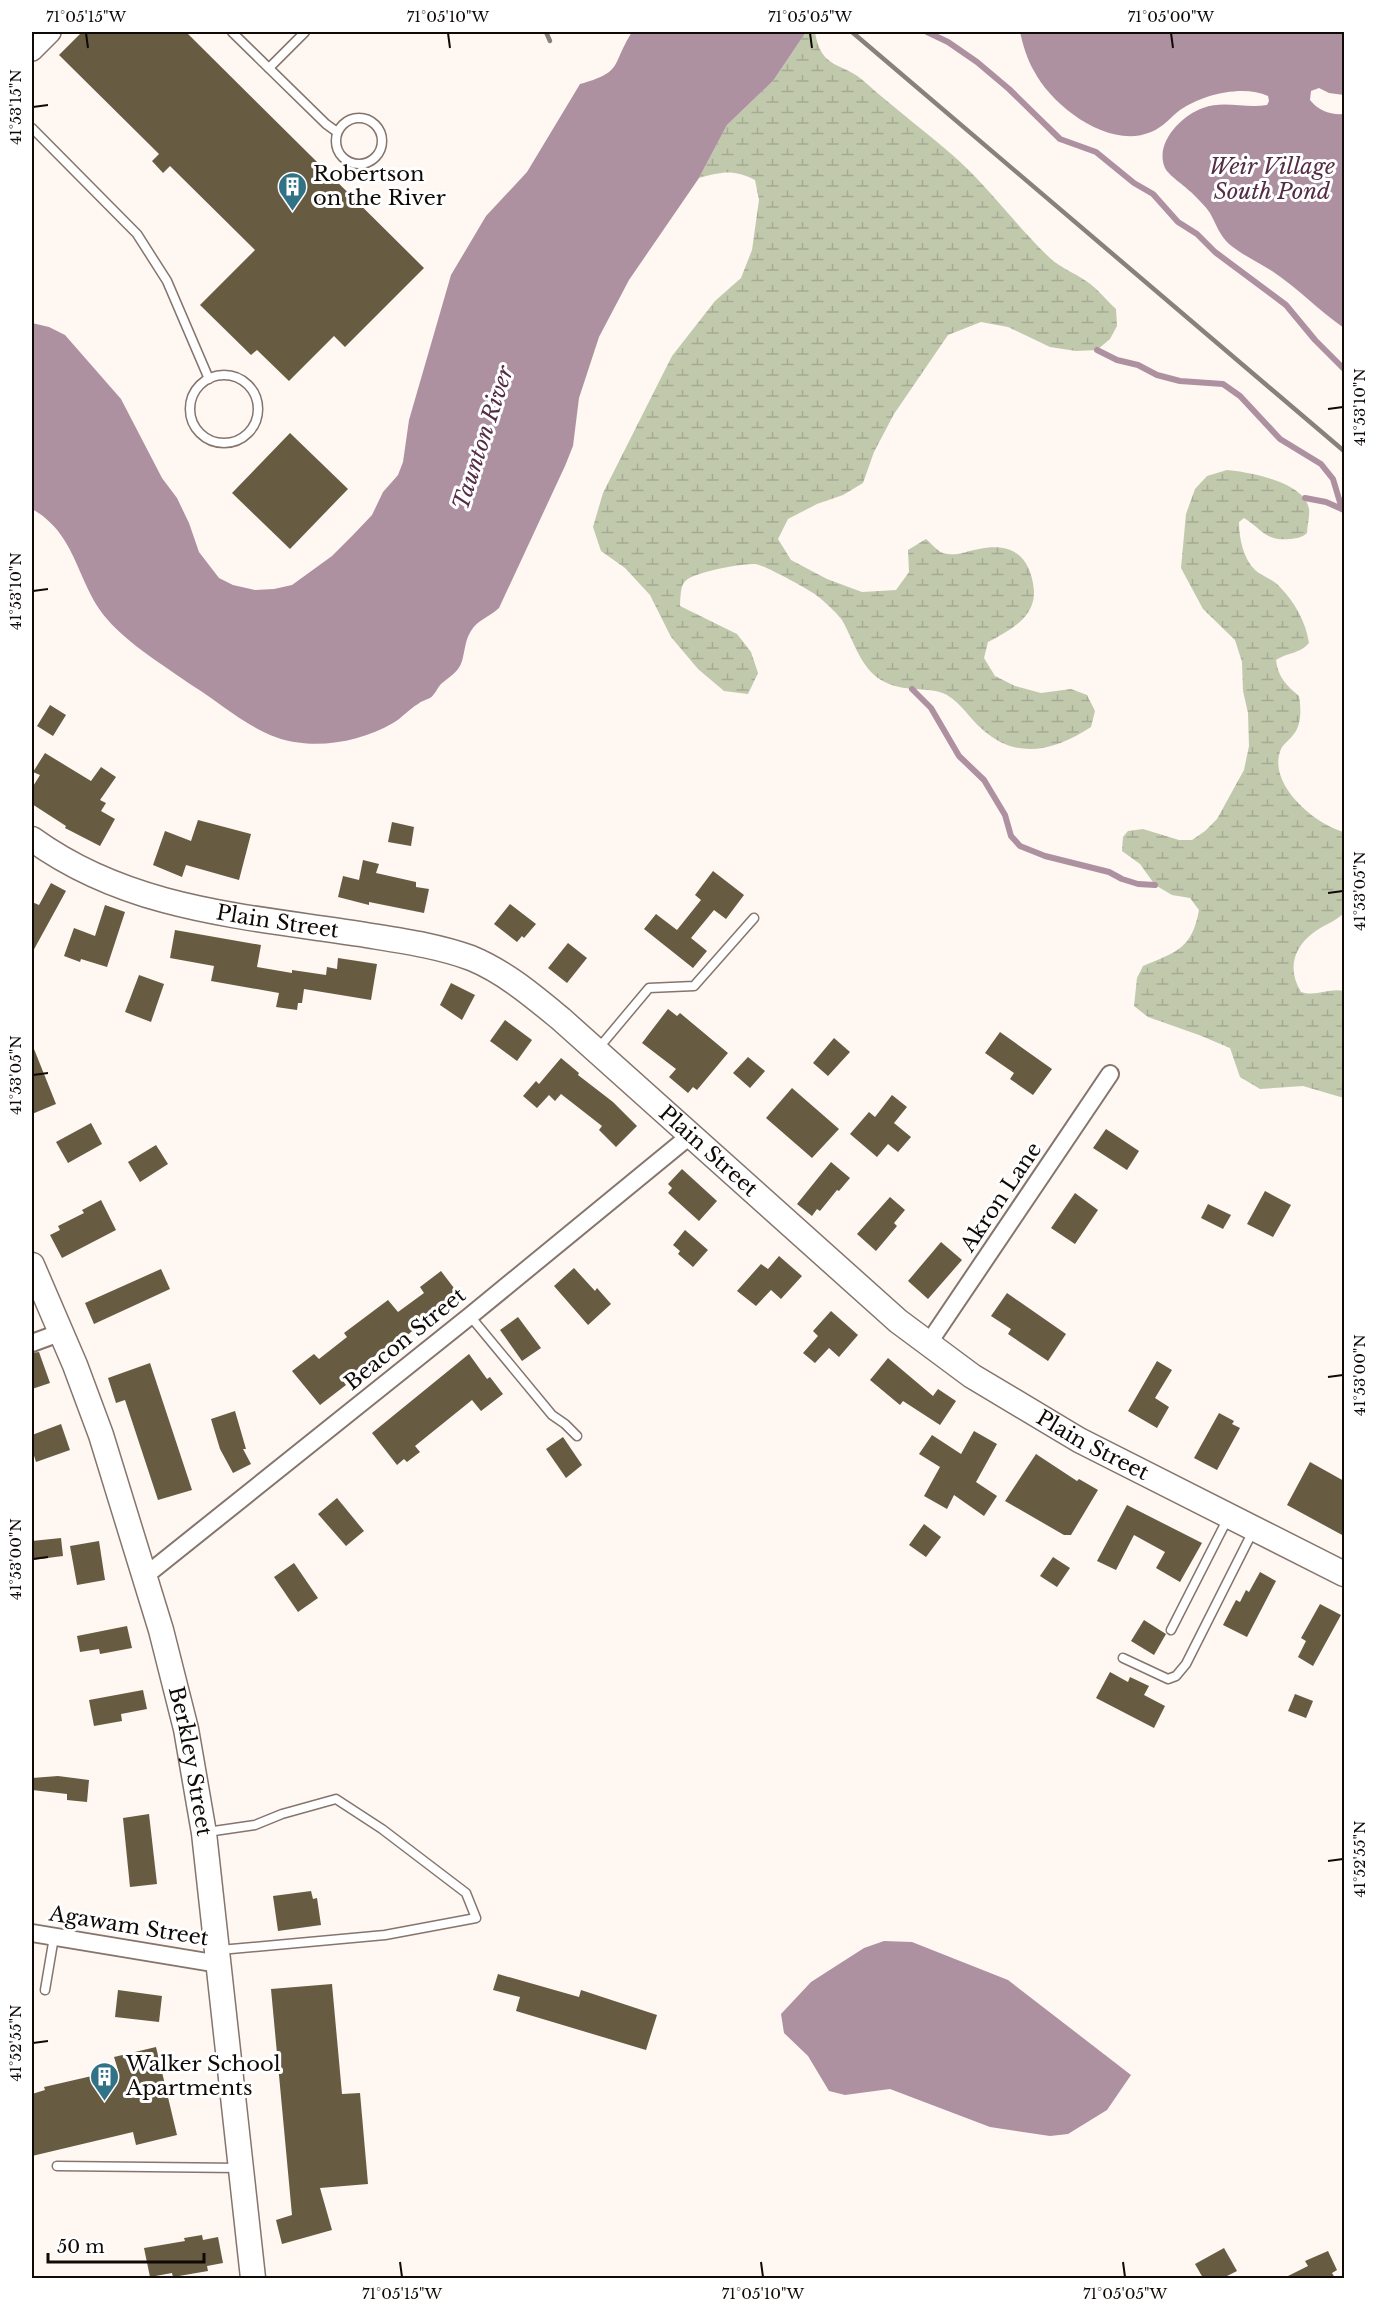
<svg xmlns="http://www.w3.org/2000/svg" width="1376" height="2310" font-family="'Libre Baskerville',serif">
<defs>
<pattern id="wetland-marsh" width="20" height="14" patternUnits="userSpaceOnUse" patternTransform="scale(1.5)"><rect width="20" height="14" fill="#c1c9ad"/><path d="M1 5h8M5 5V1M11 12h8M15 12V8" fill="none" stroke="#a5ab93"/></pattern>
</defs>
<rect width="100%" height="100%" fill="#fef7f2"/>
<!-- wetland -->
<g fill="url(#wetland-marsh)">
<path d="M806,32H815C821,71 843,61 866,83C896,110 928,133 957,159C991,190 1018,228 1051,259C1061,268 1075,273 1086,281C1097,288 1106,300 1116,309L1117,326L1110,339L1097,350L1076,351L1050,347L1008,327L981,322L948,335L894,414L874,452L863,483L843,495L817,504L788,519L778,539L791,560L827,579L862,592L896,590L909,572L908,550L926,539C931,543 937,551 943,553C957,557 966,551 979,549C1013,542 1031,557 1034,591C1035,618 1009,631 988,642L984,658L995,676L1015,686L1041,693L1071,689L1087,695L1095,711L1091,727C1055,750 1018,761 983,730C971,720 961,703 947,695C928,685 904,694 881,680C860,667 854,641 842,620C836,612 824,601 816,595C808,589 762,564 755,564C740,564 721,568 706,572C682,579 681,581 680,606L737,634L751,652L758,673L748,694L724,691L698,669L671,637L650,595L625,568L601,551L593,527L603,493L672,356L715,301L741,278L752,250L759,200L755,180C733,169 722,172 699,178L727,125L773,81Z"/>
<path d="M1227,470C1249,472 1305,482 1309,509C1310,516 1307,526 1307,533C1301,538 1298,538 1290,539C1265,541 1263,530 1244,518L1239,522C1239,538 1243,558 1255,570C1262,576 1272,579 1279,586C1294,601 1306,622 1309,643C1300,654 1288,652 1276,660C1278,677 1286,685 1299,696C1301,708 1302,725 1293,735C1290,740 1283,744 1281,749C1266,784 1316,825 1344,832V913C1335,922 1323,925 1313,933C1292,949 1288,971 1301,992C1316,997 1329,988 1344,991V1098L1303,1086L1260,1089L1240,1077L1230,1048L1199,1035L1148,1017L1134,1006L1137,978L1143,966C1176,952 1192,949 1199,910L1190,898L1172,895L1155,885L1140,864L1122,851L1123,837L1128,831L1143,829L1179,840H1192L1205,831L1217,819L1244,770L1249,746L1248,713L1243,691L1242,662L1235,640L1203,609L1181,568L1186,514L1195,489L1207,476Z"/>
</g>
<!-- water -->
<g fill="#ae91a1">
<path d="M632,32H806L773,81L727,125L699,178L629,280L599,337L579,398L573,446L565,466L499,608C490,617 477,620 471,631C465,640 465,651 462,661C459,672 449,677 441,684C437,688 435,695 430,698C426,700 421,701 418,704C409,709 402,718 393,723C357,744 308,751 270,735C244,724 217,701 193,686C166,667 128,644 107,619C76,583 78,535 32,509V323L49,327L65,335L121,399L162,478L177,498L189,523L199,552L219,578L233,585L255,590L274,589L292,585L332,556L353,535L372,515L383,492L398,475L403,462L409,420L451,275L486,216L527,172L580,84C624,72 611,65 632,32Z"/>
<path d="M1020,32H1344V95L1329,93L1319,88L1311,91L1310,100C1319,111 1330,115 1344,114V328C1319,311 1298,288 1272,271C1258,262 1242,255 1229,244C1220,236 1216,224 1210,213C1206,207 1200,201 1195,196C1188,188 1169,176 1165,168C1154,143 1182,115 1203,108C1224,100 1246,109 1267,105L1269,101L1268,96C1243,84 1201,95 1180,110C1171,117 1162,128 1151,132C1109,150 1052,106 1034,71C1027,59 1023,45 1020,32Z"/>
<path d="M884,1941L912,1942L1008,1980L1131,2075L1107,2110L1068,2134L1050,2136L990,2127L890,2089L845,2095L829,2091L808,2056L784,2033L781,2014L811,1982L864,1948Z"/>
</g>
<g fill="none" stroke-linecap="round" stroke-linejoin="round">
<!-- stream -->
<g stroke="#ae91a1" stroke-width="6">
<path d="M927,32L948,42L977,62L1009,89L1060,139L1096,152L1134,183L1153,194L1178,222L1197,234L1215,252L1286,305L1315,340L1344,369"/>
<path d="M1097,350L1117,360L1138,365L1157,375L1180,381L1223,384L1240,396L1280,439L1321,464L1333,479L1342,509"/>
<path d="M1305,498L1326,502L1344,510"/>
<path d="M912,689L931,708L959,756L984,780L1005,815L1011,836L1020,846L1045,856L1109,872L1122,879L1138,884L1155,885"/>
</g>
</g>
<!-- building -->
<g fill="#675b42">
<path d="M82,32H186L424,268L345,347L334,336L289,381L257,350L251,355L200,305L255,250L170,166L163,173L152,161L159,154L59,55Z"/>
<path d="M290,433L348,489L290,549L232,493Z"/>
<path d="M50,705L66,715L53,736L37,726Z"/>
<path d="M45,753L91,781L101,767L116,777L100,800L106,803L101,811L115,819L100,846L65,828L66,826L32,804V788L40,775L33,772Z"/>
<path d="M198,820L251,834L239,880L186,865L182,877L153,865L165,831L191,841Z"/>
<path d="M392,822L414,827L411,846L388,842Z"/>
<path d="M363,860L379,864L376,873L416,882V887L429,889L424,913L369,902V905L338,897L343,876L359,880Z"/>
<path d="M713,871L744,895L726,919L714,910L691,938L707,951L693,968L644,929L656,914L677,930L701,900L695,895Z"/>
<path d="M51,883L66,891L32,953V902L39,905Z"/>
<path d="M510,904L536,924L524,938L522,936L517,942L494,924Z"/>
<path d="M105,905L125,912L107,967L81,959L80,962L64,956L74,928L95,936Z"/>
<path d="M175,930L261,945L257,967L292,973V970L326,975L327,967L337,969L338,958L377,964L371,1000L304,989L302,1003H298L297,1010L276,1007L279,993L211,981L214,966L170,958Z"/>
<path d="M568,943L587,958L567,983L548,968Z"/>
<path d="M139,975L164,984L151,1022L125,1012Z"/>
<path d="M451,983L475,995L462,1020L440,1005Z"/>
<path d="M668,1009L677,1016L680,1013L728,1053L697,1090L693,1087L688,1093L669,1077L676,1069L642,1043Z"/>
<path d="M505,1020L532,1040L517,1061L490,1041Z"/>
<path d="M1000,1032L1052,1069L1033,1095L1010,1079L1014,1073L985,1053Z"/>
<path d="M834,1038L850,1052L828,1076L813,1063Z"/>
<path d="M32,1044L56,1104L32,1114Z"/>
<path d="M748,1057L765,1071L750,1088L733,1073Z"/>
<path d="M561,1058L579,1073L578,1075L613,1102L637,1126L616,1147L599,1130L602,1126L561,1094L555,1101L549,1095L537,1108L523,1096L536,1081L539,1084Z"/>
<path d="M792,1088L839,1129L812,1158L766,1118Z"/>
<path d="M892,1095L907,1107L894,1123L911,1137L898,1152L888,1144L877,1157L850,1134L869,1112L875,1117Z"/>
<path d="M91,1123L102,1144L68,1163L56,1142Z"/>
<path d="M1106,1129L1139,1151L1127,1170L1093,1148Z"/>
<path d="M156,1145L168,1164L140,1182L128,1162Z"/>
<path d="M831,1162L850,1178L839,1191L837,1190L820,1211L817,1209L812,1216L797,1204Z"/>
<path d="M682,1169L717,1201L699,1221L668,1193L672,1188L668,1184Z"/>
<path d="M1265,1191L1291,1205L1273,1237L1247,1224Z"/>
<path d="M1075,1193L1098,1210L1075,1244L1051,1228Z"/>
<path d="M890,1197L905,1210L894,1223L897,1226L876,1251L857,1234Z"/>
<path d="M101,1200L116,1230L62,1258L50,1235L60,1230L58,1226L84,1213L82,1210Z"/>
<path d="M1208,1204L1231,1215L1223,1229L1201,1218Z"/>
<path d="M685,1230L708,1250L693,1267L678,1254L680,1251L673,1245Z"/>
<path d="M941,1242L962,1260L928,1299L908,1281Z"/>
<path d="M779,1256L802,1276L781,1299L771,1290L756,1306L737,1291L761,1264L768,1269Z"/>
<path d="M574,1268L595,1291L597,1288L611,1304L588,1325L554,1286Z"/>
<path d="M161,1269L170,1289L94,1324L85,1303Z"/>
<path d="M441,1271L460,1296L439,1311L437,1310L397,1344L394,1341L343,1381L346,1385L320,1405L292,1371L314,1354L319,1359L347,1337L344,1333L388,1300L398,1312L424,1293L420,1287Z"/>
<path d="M1007,1293L1066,1334L1048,1361L1008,1334L1011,1329L991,1316Z"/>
<path d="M831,1311L858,1335L839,1357L829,1348L815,1363L803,1353L818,1336L813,1331Z"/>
<path d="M518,1317L541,1348L522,1361L500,1330Z"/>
<path d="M39,1352L50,1383L32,1389V1353Z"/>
<path d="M469,1354L487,1379L490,1377L503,1394L481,1411L472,1400L415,1446L420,1452L407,1462L404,1459L397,1465L372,1433Z"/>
<path d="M888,1358L933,1396L938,1389L956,1401L940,1425L903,1401L900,1405L870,1380Z"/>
<path d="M1157,1361L1172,1370L1155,1398L1169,1407L1157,1428L1128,1411Z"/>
<path d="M150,1363L192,1490L158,1500L125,1400L116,1403L108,1378Z"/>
<path d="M235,1411L246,1449H243L251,1464L233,1473L220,1449L211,1419Z"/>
<path d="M1219,1413L1234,1421L1232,1424L1240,1428L1217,1470L1194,1458Z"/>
<path d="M61,1424L70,1450L36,1462L32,1449V1435Z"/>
<path d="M974,1431L997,1444L976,1482L997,1496L984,1516L954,1495L947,1509L924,1496L940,1467L919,1454L932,1435L961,1454Z"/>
<path d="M563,1437L582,1465L566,1478L546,1449Z"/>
<path d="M1036,1454L1077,1481L1079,1479L1098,1490L1071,1535H1064L1005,1501Z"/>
<path d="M1310,1462L1344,1481V1536L1287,1505Z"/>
<path d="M337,1498L364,1531L346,1546L318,1514Z"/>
<path d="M1127,1505L1202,1543L1180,1582L1156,1568L1165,1552L1134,1535L1116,1570L1097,1561Z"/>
<path d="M924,1524L941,1537L926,1557L909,1545Z"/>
<path d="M61,1538L63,1556L32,1560V1541Z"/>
<path d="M99,1541L105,1580L77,1585L70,1546Z"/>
<path d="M1053,1557L1070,1568L1057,1587L1040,1576Z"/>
<path d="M294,1563L318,1598L298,1612L274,1577Z"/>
<path d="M1260,1572L1276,1581L1247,1637L1223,1625L1236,1600L1240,1602L1246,1590L1249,1592Z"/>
<path d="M1320,1604L1341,1615L1313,1666L1298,1657L1306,1641L1301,1638Z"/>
<path d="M1144,1620L1166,1634L1154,1655L1131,1641Z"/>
<path d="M127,1626L132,1648L100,1654L99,1649L80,1652L77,1636Z"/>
<path d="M1110,1672L1128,1682L1130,1677L1149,1686L1144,1695L1165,1706L1154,1728L1096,1698Z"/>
<path d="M143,1690L147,1709L121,1714L122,1721L94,1726L89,1700Z"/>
<path d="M1295,1694L1313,1701L1306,1718L1288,1711Z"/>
<path d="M58,1776L89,1780L87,1802L67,1800V1794L32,1790V1778Z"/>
<path d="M149,1814L157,1884L130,1887L123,1818Z"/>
<path d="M311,1891L313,1899L317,1898L321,1925L278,1931L273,1896Z"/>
<path d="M498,1974L579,1997L581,1990L657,2015L646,2050L516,2011L520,1997L493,1990Z"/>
<path d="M332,1984L342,2094L360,2093L368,2184L320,2188L332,2230L282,2244L276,2220L292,2215L271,1989Z"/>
<path d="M118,1990L162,1996L159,2022L115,2017Z"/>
<path d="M156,2047L177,2135L136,2145L133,2132L32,2156V2094L45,2090L44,2087L118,2070L114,2057Z"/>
<path d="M202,2235L203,2240L218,2237L223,2263L207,2266L208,2271L173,2277L172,2273L150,2277L144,2248L185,2241L184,2238Z"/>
<path d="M1224,2248L1237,2271L1223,2278H1203L1195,2264Z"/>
<path d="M1328,2251L1337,2270L1332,2273L1335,2278H1284L1308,2266L1305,2261Z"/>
</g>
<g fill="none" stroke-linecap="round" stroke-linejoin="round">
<defs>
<g id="service">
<path d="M232,32L326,124L337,132"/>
<path d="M269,68L305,32"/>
<circle cx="359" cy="141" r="23"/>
<path d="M32,128L137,234L167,281L209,379"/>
<circle cx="224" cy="409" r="34"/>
<path d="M597,1050L649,988L694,986L754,918"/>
<path d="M470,1316L552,1415L565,1424L577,1436"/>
<path d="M1171,1630L1229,1516"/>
<path d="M1123,1658L1168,1679L1176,1676L1186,1664L1254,1529"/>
<path d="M207,1832L255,1825L282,1814L336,1799L382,1829L466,1893L476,1918L385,1935L220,1950"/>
<path d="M45,1990L54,1937"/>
<path d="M57,2166L240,2168"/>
</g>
<g id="minor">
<path d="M32,1343L62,1332"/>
<path d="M928,1344L1110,1074"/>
<path d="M145,1576L470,1316L692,1134"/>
<path d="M32,1933L219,1964"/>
</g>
<path id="tertiary" d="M32,50L50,32"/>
<g id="secondary">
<path id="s1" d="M32,839C130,910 244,916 360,934C396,940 436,945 471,958C505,972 533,996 561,1019L898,1321L972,1376L1079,1440L1344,1574"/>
<path id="s2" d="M32,1265L75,1365L101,1435L161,1630L186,1729L204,1833L253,2278"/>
</g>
</defs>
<!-- service casing -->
<use href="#service" stroke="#85756c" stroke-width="11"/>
<!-- minor casing -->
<use href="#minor" stroke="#85756c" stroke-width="20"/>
<!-- tertiary casing -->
<use href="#tertiary" stroke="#85756c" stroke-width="24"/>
<!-- secondary casing -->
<use href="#secondary" stroke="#85756c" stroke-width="27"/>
<!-- service -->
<use href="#service" stroke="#fff" stroke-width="8"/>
<!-- minor -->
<use href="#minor" stroke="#fff" stroke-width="16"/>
<!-- tertiary -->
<use href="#tertiary" stroke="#fff" stroke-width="21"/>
<!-- secondary -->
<use href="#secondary" stroke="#fff" stroke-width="24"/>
<!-- rail -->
<g stroke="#87817d" stroke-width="4.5">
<path d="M546,32L550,41"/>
<path d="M852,32L1344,451"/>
</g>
</g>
<!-- ticks -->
<path fill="none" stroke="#100a07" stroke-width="2" d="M86,33L88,48M448,33L450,48M810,33L812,48M1171,33L1173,48M33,107L48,105M1328,409L1343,407M33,591L48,589M1328,893L1343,891M33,1075L48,1073M1328,1377L1343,1375M33,1559L48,1557M1328,1861L1343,1859M33,2043L48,2041M400,2262L402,2277M761,2262L763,2277M1123,2262L1125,2277"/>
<!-- icons -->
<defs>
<symbol id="building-pin" viewBox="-11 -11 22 30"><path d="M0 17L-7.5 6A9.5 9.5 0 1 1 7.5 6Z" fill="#327286" stroke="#fff"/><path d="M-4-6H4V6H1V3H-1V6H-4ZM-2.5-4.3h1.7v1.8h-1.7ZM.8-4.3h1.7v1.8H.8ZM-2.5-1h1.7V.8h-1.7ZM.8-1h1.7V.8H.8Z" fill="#fff"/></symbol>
</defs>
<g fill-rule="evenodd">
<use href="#building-pin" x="276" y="170" width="33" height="45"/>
<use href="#building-pin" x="88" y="2060" width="33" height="45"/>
</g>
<g text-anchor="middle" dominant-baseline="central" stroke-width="6" stroke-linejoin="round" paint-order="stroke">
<!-- poi labels -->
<g font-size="21" fill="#100a07" stroke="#fff" text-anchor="start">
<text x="313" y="174">Robertson<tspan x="313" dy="24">on the River</tspan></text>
<text x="126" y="2064">Walker School<tspan x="126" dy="24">Apartments</tspan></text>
</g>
<!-- street labels -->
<g font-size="21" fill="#100a07" stroke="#fff">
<text stroke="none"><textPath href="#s1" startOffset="262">Plain Street</textPath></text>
<text stroke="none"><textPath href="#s1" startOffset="766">Plain Street</textPath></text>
<text transform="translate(1001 1197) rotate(-56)">Akron Lane</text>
<text transform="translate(405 1339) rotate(-39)">Beacon Street</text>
<text stroke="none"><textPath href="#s1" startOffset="1252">Plain Street</textPath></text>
<text stroke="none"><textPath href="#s2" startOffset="522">Berkley Street</textPath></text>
<text transform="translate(129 1926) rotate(9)">Agawam Street</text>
</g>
<!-- water labels -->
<g font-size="22" font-style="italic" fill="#552c45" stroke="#fff">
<text x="1272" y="166">Weir Village<tspan x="1272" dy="25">South Pond</tspan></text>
<text transform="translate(483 438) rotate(-72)">Taunton River</text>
</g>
</g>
<!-- border -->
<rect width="1376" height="2310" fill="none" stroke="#ffffff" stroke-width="66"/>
<!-- scale -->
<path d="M48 2253v9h156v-9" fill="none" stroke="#100a07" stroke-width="3"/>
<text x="57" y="2253" font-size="18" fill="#100a07" stroke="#ffffff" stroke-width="4.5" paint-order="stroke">50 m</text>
<rect x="33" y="33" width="1310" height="2244" fill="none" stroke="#100a07" stroke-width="2"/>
<g font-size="15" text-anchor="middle" fill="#100a07">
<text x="86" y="22">71°05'15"W</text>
<text x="448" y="22">71°05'10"W</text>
<text x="810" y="22">71°05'05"W</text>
<text x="1171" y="22">71°05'00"W</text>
<text transform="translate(16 107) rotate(-90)" y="5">41°53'15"N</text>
<text transform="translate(1360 407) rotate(-90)" y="5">41°53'10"N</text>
<text transform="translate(16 591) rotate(-90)" y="5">41°53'10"N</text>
<text transform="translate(1360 891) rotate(-90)" y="5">41°53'05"N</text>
<text transform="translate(16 1075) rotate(-90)" y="5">41°53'05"N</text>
<text transform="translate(1360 1375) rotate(-90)" y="5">41°53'00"N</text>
<text transform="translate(16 1559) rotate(-90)" y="5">41°53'00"N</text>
<text transform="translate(1360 1859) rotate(-90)" y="5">41°52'55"N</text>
<text transform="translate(16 2043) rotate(-90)" y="5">41°52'55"N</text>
<text x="402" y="2299">71°05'15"W</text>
<text x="763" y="2299">71°05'10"W</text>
<text x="1125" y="2299">71°05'05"W</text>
</g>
</svg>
